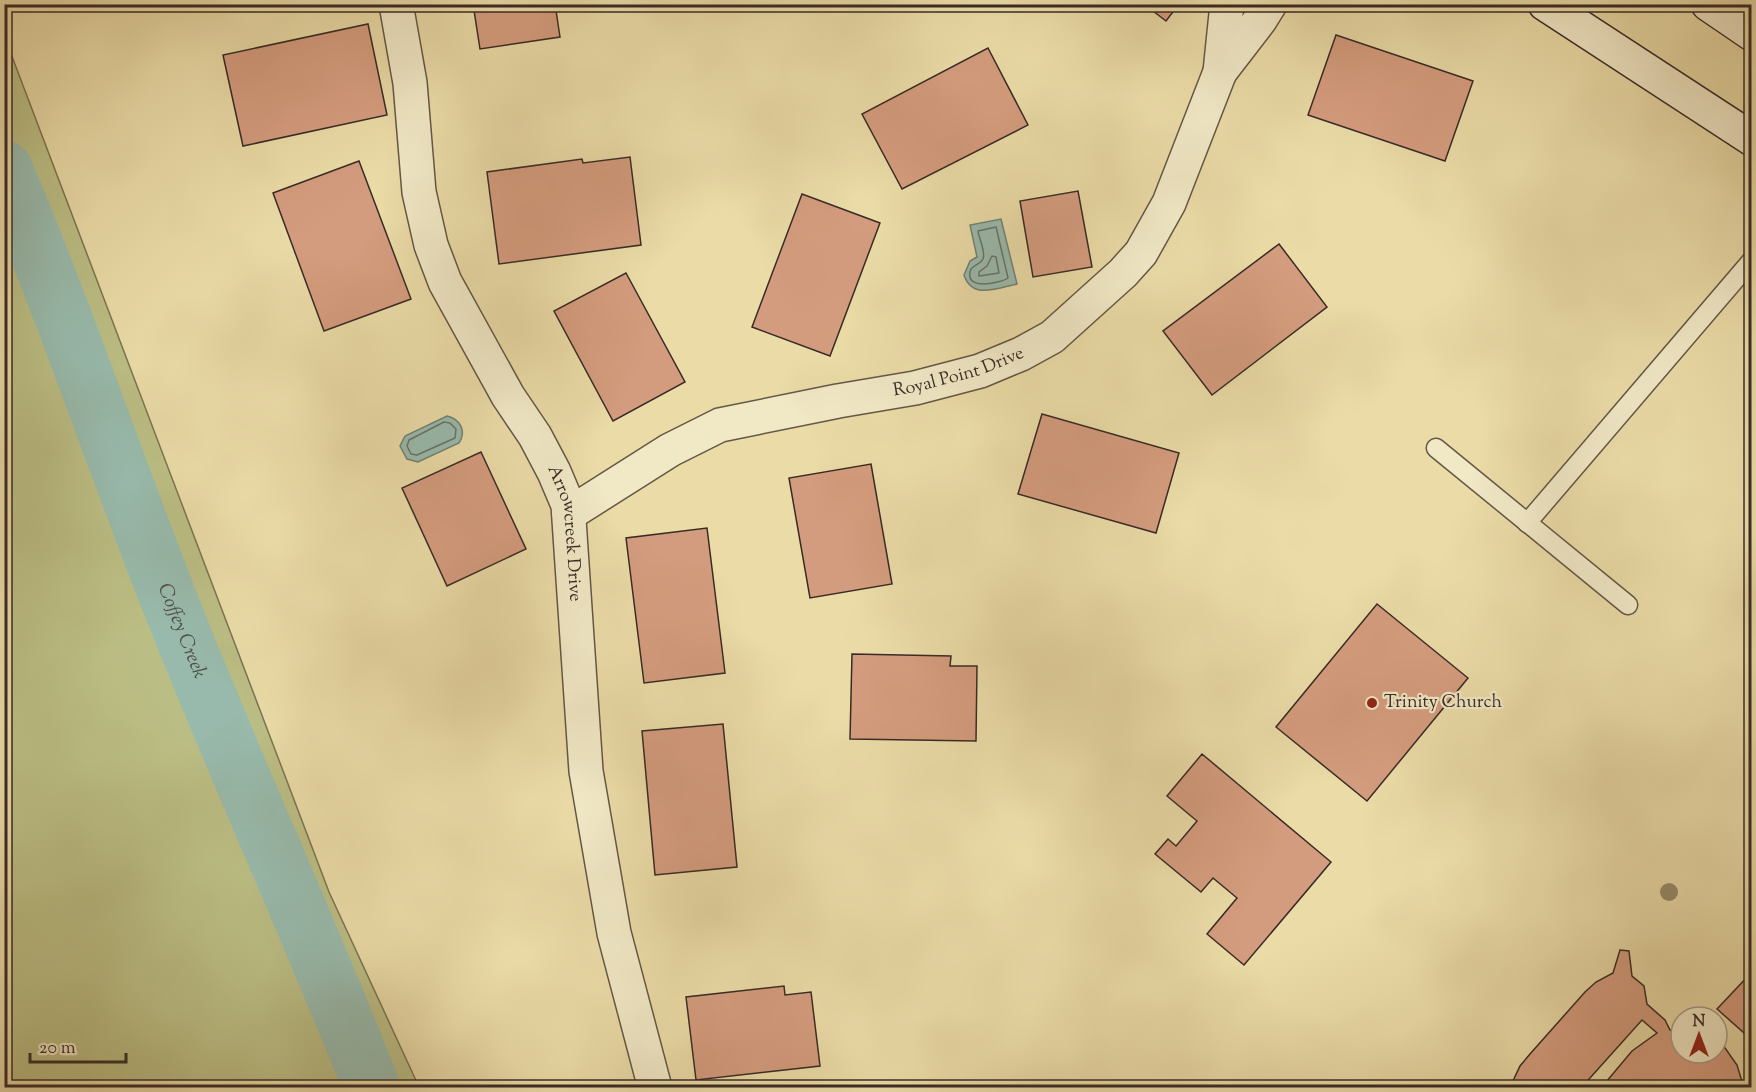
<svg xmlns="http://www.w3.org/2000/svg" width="1756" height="1092" font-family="'Sorts Mill Goudy',serif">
<rect width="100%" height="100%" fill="#eadba7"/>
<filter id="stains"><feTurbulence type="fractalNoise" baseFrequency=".00333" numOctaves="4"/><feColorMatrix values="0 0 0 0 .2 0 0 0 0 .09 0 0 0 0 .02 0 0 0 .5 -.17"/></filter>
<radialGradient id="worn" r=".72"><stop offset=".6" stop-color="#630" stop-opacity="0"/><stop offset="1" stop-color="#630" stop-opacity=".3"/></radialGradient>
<!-- green -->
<path fill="#bbbe84" stroke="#7a7455" stroke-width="1.5" d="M5,38L329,892L419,1087H5Z"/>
<!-- water -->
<g fill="#98baac" stroke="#728176" stroke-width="1.5">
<path d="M1001,219L1017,284C997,288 972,300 964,275L970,261L977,257L970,225Z"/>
<path d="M447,416C460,419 467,431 459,443L418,462L407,459L400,446L405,436Z"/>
</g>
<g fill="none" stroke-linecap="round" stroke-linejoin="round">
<!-- shore -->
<g stroke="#687269" stroke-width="1.5">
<path d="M996,227L1008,278C1001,283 966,291 970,272C971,265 980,265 983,259C986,252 979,239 978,231Z"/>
<path d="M992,256L996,257L999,273L979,276V272L987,266Z"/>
<path d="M444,422L450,423L456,429L455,438L417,455L411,454L407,446L409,440Z"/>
</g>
<!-- river -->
<path stroke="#98baac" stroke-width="57" id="s1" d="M4,169C67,317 117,470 177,620C239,777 310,930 372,1088"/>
</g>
<!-- building -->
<g fill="#d49c7e" stroke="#382b26" stroke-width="1.5">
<path d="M473,4H555L560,37L480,49Z"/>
<path d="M1144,4H1179L1166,21Z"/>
<path d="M368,24L387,115L243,146L223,55Z"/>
<path d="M1336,35L1473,81L1445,161L1308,115Z"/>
<path d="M988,48L1028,125L902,189L862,114Z"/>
<path d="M630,157L641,245L499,264L487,172L582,159L583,163Z"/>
<path d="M359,161L411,299L324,331L273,193Z"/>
<path d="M1078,191L1092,267L1033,277L1020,201Z"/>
<path d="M802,194L880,223L830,356L752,327Z"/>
<path d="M1279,244L1327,307L1212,395L1163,331Z"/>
<path d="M626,273L685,382L613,421L554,311Z"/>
<path d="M1042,414L1179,453L1156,533L1018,494Z"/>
<path d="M481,452L526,549L447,586L402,488Z"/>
<path d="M871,464L892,584L810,598L789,478Z"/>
<path d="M707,528L725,673L644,683L626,538Z"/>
<path d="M1377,604L1468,678L1367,801L1276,727Z"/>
<path d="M852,654L951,656L950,666H977L976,741L850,739Z"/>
<path d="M723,724L737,867L655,875L642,731Z"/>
<path d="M1202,754L1331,862L1244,965L1207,934L1237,898L1213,878L1201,892L1155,854L1168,839L1176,846L1197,821L1167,796Z"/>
<path d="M1620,950L1629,951L1632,976L1644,986L1647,1004L1665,1020L1670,1030L1681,1031V1053H1717V1041L1723,1045L1737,1065L1744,1088H1601L1632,1051L1657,1033L1642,1020L1581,1088H1513L1512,1083L1520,1066L1530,1054L1585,992L1596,982L1613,973Z"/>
<path d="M1752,972V1040L1717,1009Z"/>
<path d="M784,986L785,995L811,992L820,1066L696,1080L686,997Z"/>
</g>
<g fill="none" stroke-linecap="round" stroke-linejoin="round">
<defs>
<g id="service">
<path d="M1436,448L1628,605"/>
<path d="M1527,523L1752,260"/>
</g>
<g id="minor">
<path id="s2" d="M396,4L410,83L419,192L431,245L445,282L508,396L535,436L554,472L568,505L586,771L614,933L655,1088"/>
<path d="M1220,72L1260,20L1270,4"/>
<path id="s3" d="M569,514L670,450L720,425L838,401L915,388L980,371L1021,354L1052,337L1123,273L1141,253L1169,203L1220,72L1227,4"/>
</g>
<g id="secondary">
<path d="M1545,4L1752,139"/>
<path d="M1708,4L1752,34"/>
</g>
</defs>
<!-- service casing -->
<use href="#service" stroke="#645746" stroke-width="21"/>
<!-- minor casing -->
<use href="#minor" stroke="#645746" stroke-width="36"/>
<!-- secondary casing -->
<use href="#secondary" stroke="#382b26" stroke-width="36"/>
<!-- service -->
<use href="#service" stroke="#f1e8c6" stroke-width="18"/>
<!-- minor -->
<use href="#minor" stroke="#f1e8c6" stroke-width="33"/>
<!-- secondary -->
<use href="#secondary" stroke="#f1e8c6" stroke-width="33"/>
</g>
<!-- trees -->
<circle fill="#968a6a" cx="1669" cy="892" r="9"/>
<!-- markers -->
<circle fill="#8f2418" stroke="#f1e8c6" stroke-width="2" cx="1372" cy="703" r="6"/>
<g text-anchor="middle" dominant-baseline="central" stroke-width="4.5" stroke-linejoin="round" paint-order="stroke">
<!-- street labels -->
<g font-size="18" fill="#382b26" stroke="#f1e8c6">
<text stroke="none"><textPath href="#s3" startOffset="420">Royal Point Drive</textPath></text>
<text stroke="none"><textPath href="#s2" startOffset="566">Arrowcreek Drive</textPath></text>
</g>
<!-- poi labels -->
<g font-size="18" fill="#382b26" stroke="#f1e8c6" text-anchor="start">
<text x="1384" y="703">Trinity Church</text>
</g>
<!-- water labels -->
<g font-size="20" font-style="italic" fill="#504f48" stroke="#f1e8c6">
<text stroke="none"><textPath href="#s1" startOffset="495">Coffey Creek</textPath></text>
</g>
</g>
<!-- margin -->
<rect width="1756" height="1092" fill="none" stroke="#eadba7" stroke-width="24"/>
<rect x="6" y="6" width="1744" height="1080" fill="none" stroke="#382b26" stroke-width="3"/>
<rect x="12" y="12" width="1732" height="1068" fill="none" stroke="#382b26" stroke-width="1.5"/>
<!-- north arrow -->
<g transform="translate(1699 1035)"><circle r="28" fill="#f1e8c6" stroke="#a79c86" stroke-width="1.5"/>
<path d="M0-4.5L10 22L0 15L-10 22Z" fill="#8f2418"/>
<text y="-9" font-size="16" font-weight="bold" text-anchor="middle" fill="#382b26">N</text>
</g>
<!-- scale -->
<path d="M30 1053v9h96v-9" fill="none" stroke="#382b26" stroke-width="3"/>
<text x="39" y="1053" font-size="18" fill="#382b26" stroke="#f1e8c6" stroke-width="4.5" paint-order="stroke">20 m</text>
<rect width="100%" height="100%" filter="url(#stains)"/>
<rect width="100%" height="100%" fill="url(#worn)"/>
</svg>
